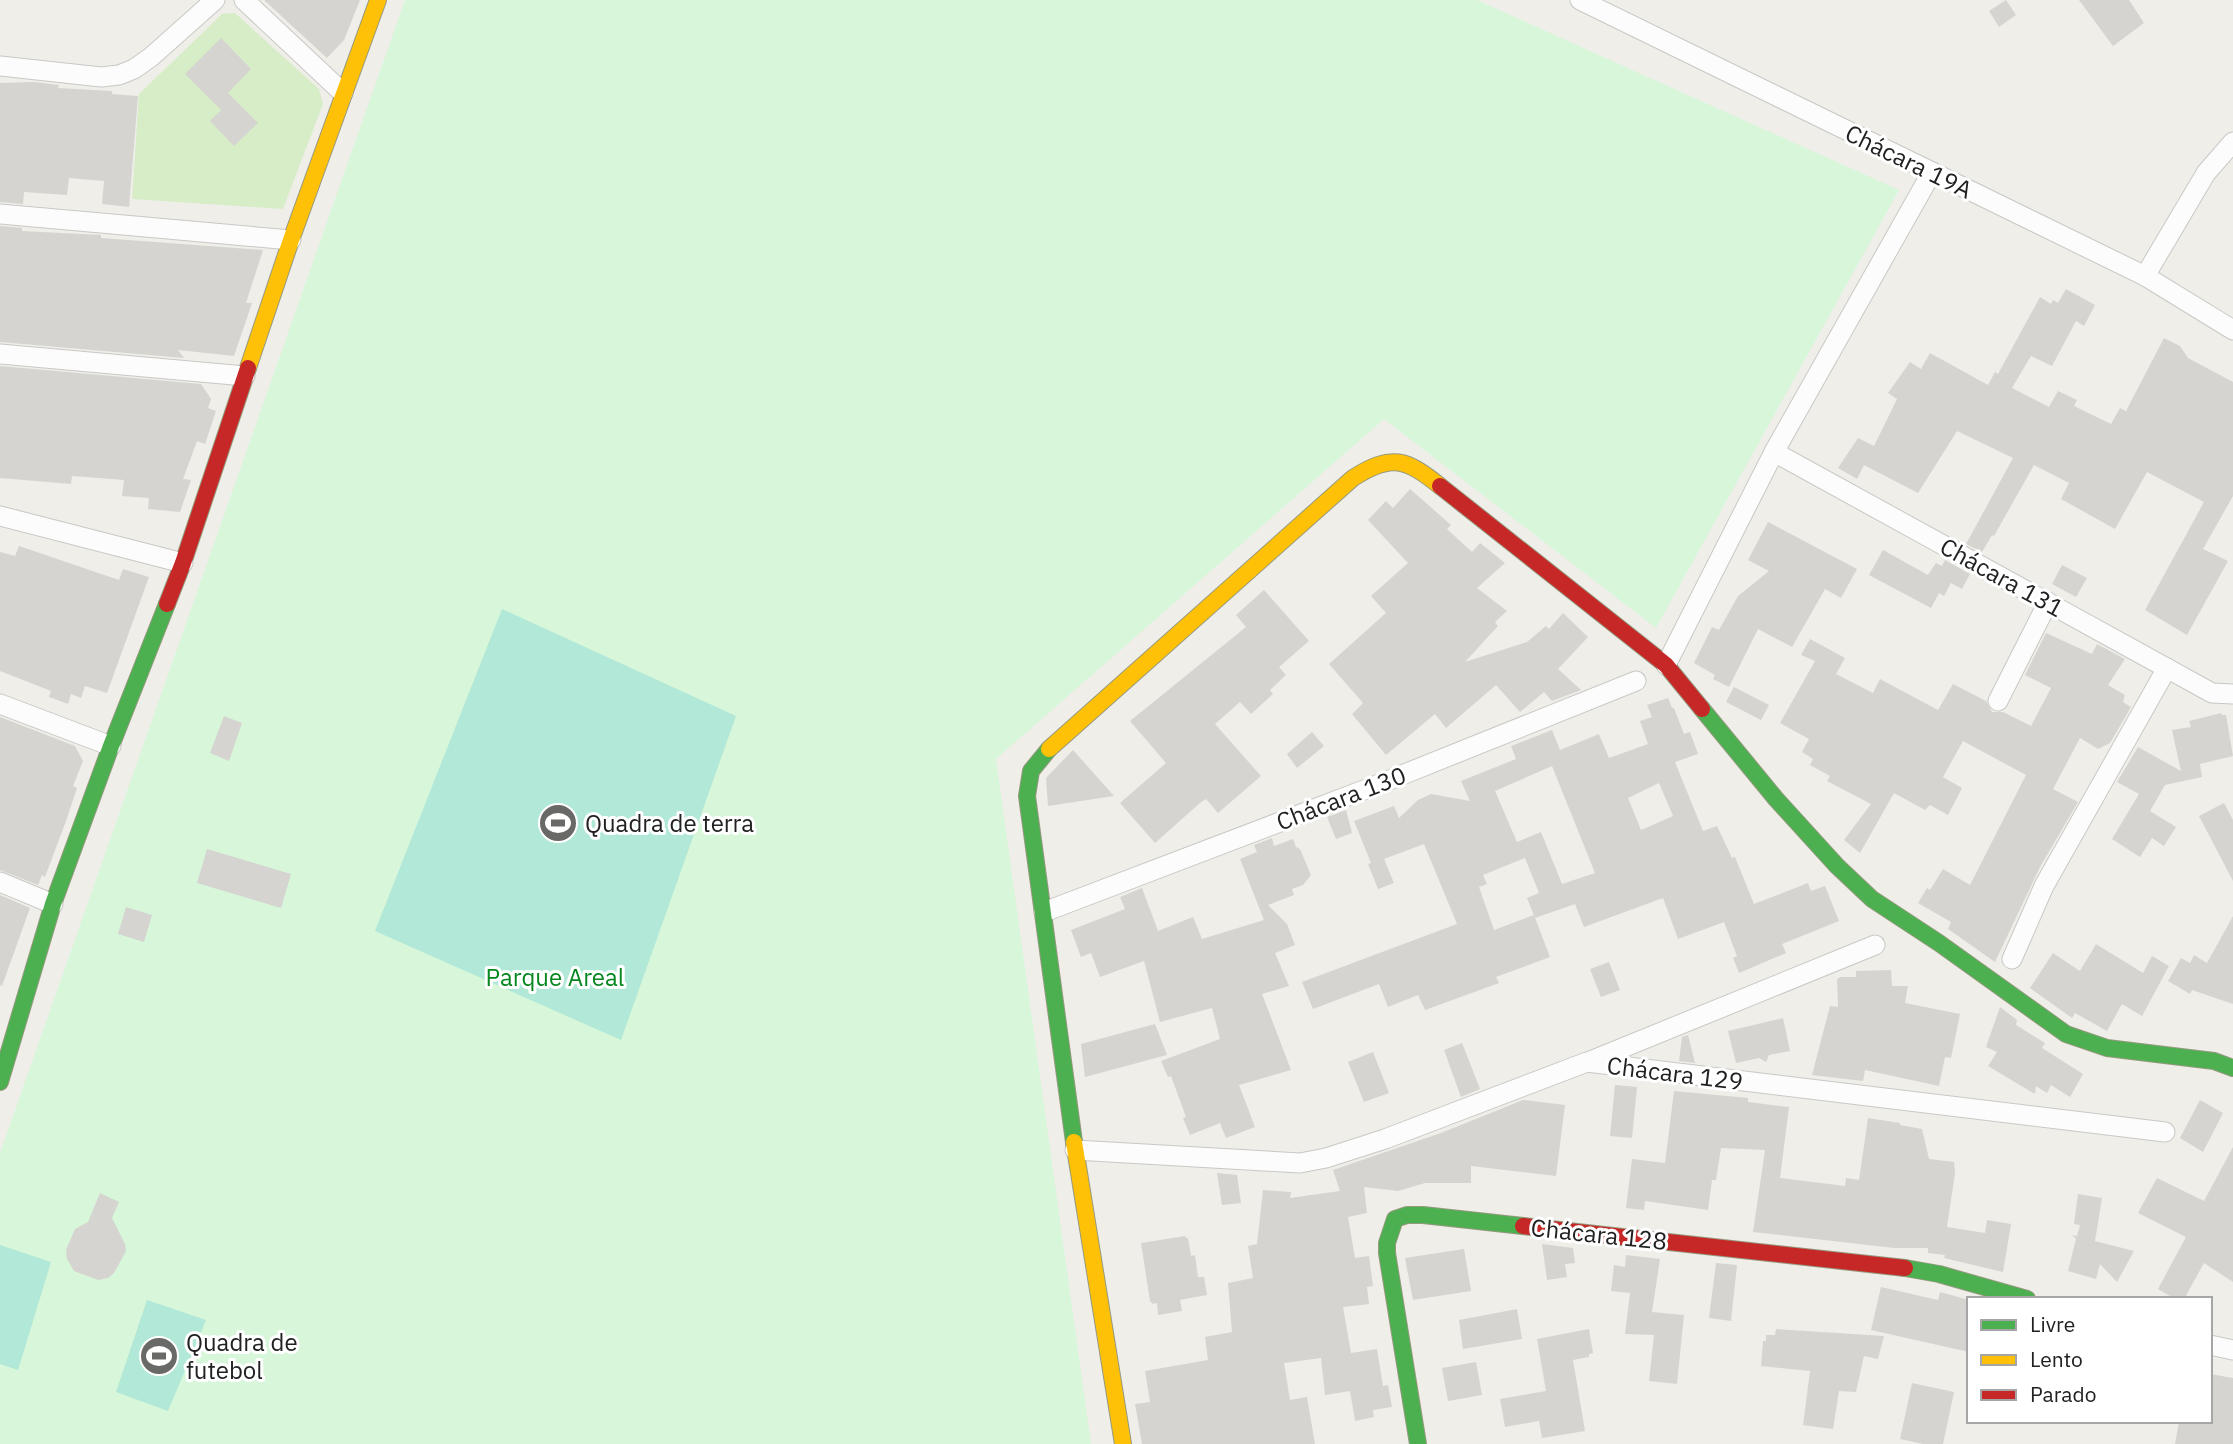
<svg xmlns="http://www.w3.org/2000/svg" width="2233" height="1444" font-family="'IBM Plex Sans',sans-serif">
<rect width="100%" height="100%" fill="#efeee9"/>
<!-- grass -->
<path fill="#d7edc7" d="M235,13L319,89L323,104L283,209L132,199L139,94L222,14Z"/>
<!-- park -->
<path fill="#d7f6da" d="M405,0H1477L1899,190L1656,628L1384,419L996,759L1091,1444H0V1153Z"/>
<!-- pitch -->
<g fill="#b2e8d7">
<path d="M502,609L736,716L621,1040L375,931Z"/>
<path d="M0,1245L51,1262L18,1370L0,1364Z"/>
<path d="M147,1300L206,1320L168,1411L116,1392Z"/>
</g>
<!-- building -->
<g fill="#d6d4d0" fill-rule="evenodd">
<path d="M264,0H360L344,40L327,58Z"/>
<path d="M2006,0L2016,15L1999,27L1989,11Z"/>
<path d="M2079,0H2129L2144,23L2113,46Z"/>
<path d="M221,38L251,69L228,93L258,123L234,146L210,121L221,110L185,74Z"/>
<path d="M33,82L59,85L58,88L112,91V94L138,96L129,207L102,204L104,181L69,178L67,195L24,192L23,204L0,202V83Z"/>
<path d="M0,226L22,228V231L101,235V238L263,250L246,303H252L234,356L178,350L184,358L0,342Z"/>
<path d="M2066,289L2095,305L2084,326L2076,321L2052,366L2031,356L2012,388L2049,407L2058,391L2077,400L2074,406L2111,424L2120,408L2126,411L2164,338L2180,346L2188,358L2233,382V496L2203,549L2228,561L2187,635L2145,610L2204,502L2147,472L2115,529L2061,499L2069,483L2034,465L1994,536L1992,535L1982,552L1966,544L2013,458L1957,431L1918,493L1864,465L1857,479L1838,468L1858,438L1874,446L1897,399L1888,393L1910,362L1921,369L1930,353L1988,385L1995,372L1998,374L2040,297L2051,304L2053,300L2058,303Z"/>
<path d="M0,366L201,384L211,399L208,408L216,411L205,444L197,441L183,479L191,480L180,512L148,509L149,498L122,496L124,480L72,476L71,484L0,478Z"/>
<path d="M1410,489L1451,525L1447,529L1472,552L1480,543L1505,563L1477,588L1507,611L1495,622L1498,626L1465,662L1527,642L1546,626L1549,629L1563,613L1588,637L1558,669L1581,690L1552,701L1544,692L1520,712L1496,685L1446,728L1435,714L1386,755L1352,714L1363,703L1329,664L1386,613L1371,596L1408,563L1368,520L1386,501L1393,508Z"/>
<path d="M1768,522L1857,569L1841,598L1825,589L1792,647L1758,629L1729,687L1713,679L1715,675L1694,663L1712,627L1719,630L1738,596L1769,571L1748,560Z"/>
<path d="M19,546L119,580L123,569L149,577L107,693L85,686L81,698L71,694L68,704L49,697L51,691L0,671V552L15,556Z"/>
<path d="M1883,550L1928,575L1936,563L1942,566L1945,560L1970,574L1962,589L1951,583L1944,596L1939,593L1931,608L1869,575Z"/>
<path d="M2062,565L2087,578L2076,597L2052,584Z"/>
<path d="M1264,590L1309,641L1279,667L1286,675L1270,690L1273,694L1251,714L1240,702L1215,724L1261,776L1218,813L1206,799L1201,802L1155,843L1120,803L1166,763L1130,721L1246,627L1236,615Z"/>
<path d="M2046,633L2092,654L2097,644L2125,659L2108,685L2125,695L2123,702L2131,707L2110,743L2098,749L2080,738L2053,789L2078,802L2040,867L1995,962L1948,929L1951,922L1918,903L1927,888L1930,890L1943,869L1970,885L2026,775L1963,741L1943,777L1962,788L1948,815L1930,805L1925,810L1894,793L1860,853L1844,840L1871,804L1827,781L1830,776L1810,765L1813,759L1802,752L1809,739L1780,723L1815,661L1801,655L1810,639L1845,658L1836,674L1873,693L1880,679L1938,710L1953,684L1986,701L1992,712H2003L2031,726L2051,688L2025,675Z"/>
<path d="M1734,687L1769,705L1761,720L1726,702Z"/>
<path d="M1668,698L1672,708H1674L1684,734L1690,732L1698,754L1675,762L1703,831L1717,826L1732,858L1735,857L1754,904L1808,883L1811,891L1825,886L1839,921L1782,944L1786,953L1739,973L1733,958L1737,956L1724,922L1678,939L1663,898L1584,927L1575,904L1535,918L1527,898L1539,893L1525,858L1483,875L1487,884L1479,887L1494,930L1534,915L1550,957L1496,977L1499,983L1425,1010L1418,995L1388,1007L1379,984L1313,1009L1302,982L1457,924L1424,844L1384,859L1394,883L1378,889L1368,864L1371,863L1354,821L1394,806L1399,818L1418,800L1431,794L1470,801L1461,781L1516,759L1511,746L1552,730L1560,750L1599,734L1609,758L1648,744L1640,721L1652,717L1647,705ZM1552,766L1595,873L1562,884L1541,832L1517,842L1495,791ZM1659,783L1673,816L1641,830L1628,798Z"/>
<path d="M2221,713L2222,715H2226L2233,756L2200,764L2202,777L2165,785L2150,811L2176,827L2164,846L2152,838L2140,857L2112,839L2139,794L2117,782L2138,747L2181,771L2172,730L2191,727L2189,721Z"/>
<path d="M224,716L242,723L229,761L210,753Z"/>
<path d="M0,717L75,746L83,761L73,786L77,788L66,821L45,877L42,875L38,885L0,870Z"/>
<path d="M1312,732L1324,746L1297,768L1287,754Z"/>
<path d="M1073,750L1114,796L1048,806L1046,778Z"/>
<path d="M2224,803L2233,820V881L2199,816Z"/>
<path d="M1346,810L1352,833L1336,839L1327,817Z"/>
<path d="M1272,838L1274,846L1293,839L1296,847L1300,849L1311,875L1303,885L1292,889L1294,895L1268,905L1287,924L1295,945L1275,953L1289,986L1262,994L1291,1070L1239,1085L1255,1127L1226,1138L1220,1123L1190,1135L1183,1118L1186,1117L1171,1076L1168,1077L1161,1061L1220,1039L1212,1008L1160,1022L1144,961L1100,977L1091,953L1081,957L1071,930L1125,909L1120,897L1142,888L1158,931L1193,917L1202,939L1264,920L1240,859L1257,852L1254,845Z"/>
<path d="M207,849L291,874L281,908L197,883Z"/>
<path d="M0,895L30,908L2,986L0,985Z"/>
<path d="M126,907L152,915L144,942L118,934Z"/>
<path d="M2233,916V1004L2192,990L2190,994L2168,981L2181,958L2190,963L2194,955L2207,963Z"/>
<path d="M2096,944L2143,973L2152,956L2169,966L2142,1016L2122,1004L2107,1031L2075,1013L2072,1018L2030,988L2053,953L2080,971Z"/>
<path d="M1609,962L1620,990L1601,997L1590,969Z"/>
<path d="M1891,970L1892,986H1908L1905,1003L1960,1014L1951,1058L1945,1057L1939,1086L1865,1070L1863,1081L1812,1075L1830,1006L1838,1007L1837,979L1841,977H1856V971Z"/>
<path d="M2000,1007L2017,1020L2016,1025L2045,1043L2042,1048L2083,1074L2070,1097L2051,1085L2047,1093L2036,1086L2035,1094L1988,1066L1997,1052L1986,1047Z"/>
<path d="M1783,1018L1790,1051L1769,1055L1766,1062L1759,1058L1736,1063L1728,1031Z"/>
<path d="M1155,1024L1167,1055L1085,1077L1081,1044Z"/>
<path d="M1688,1035L1695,1063L1679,1061L1682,1037Z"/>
<path d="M1462,1043L1480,1089L1461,1097L1444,1050Z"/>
<path d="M1373,1052L1389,1093L1364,1102L1348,1062Z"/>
<path d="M1615,1085L1637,1087L1632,1138L1610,1136Z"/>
<path d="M1674,1091L1748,1098V1102L1789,1107L1780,1178L1845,1186L1846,1178L1859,1180L1868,1118L1900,1123V1125L1922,1129L1929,1159L1954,1162L1955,1173L1947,1227L1985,1233L1987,1220L2011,1224L2003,1272L1948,1259L1944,1258L1945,1255L1928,1253V1248H1894L1753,1232L1765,1150L1721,1148L1716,1180H1712L1708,1210L1645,1201L1644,1210L1626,1208L1632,1159L1665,1163Z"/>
<path d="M1523,1100L1565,1105L1556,1176L1471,1166V1183H1425L1398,1191L1364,1187L1367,1213L1348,1217L1355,1258L1369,1256L1373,1286L1367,1287L1369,1304L1343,1307L1351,1353L1377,1349L1383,1386L1388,1385L1392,1407L1373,1410L1374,1417L1355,1421L1350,1391L1325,1395L1321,1358L1284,1363L1290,1400L1307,1397L1315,1444H1142L1135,1404L1150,1402L1145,1371L1208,1360L1205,1337L1232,1332L1228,1283L1253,1278L1248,1246L1257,1244L1263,1190L1291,1192L1290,1198L1340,1191L1333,1170L1441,1133Z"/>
<path d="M2200,1100L2223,1113L2203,1152L2180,1138Z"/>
<path d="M2233,1147V1282L2204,1263L2184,1299H2175L2158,1289L2186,1237L2138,1213L2157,1178L2204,1201Z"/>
<path d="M1217,1173L1237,1175L1241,1203L1222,1205Z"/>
<path d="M100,1193L119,1202L112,1218L125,1244L126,1251L114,1273L108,1278L98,1280L74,1271L67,1259L66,1250L75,1229L88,1222Z"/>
<path d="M2078,1194L2102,1198L2095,1241L2134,1251L2117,1282L2100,1264L2096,1279L2068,1271L2076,1239L2072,1235L2077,1236L2080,1225L2074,1224Z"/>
<path d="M1185,1236L1186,1238H1188L1191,1256L1195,1255L1198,1277H1204L1207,1295L1180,1300L1182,1311L1158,1315L1157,1303L1153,1304L1150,1301L1141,1243Z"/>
<path d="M1542,1244L1573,1248L1575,1263L1565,1264L1567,1277L1547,1280Z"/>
<path d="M1464,1249L1471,1291L1413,1300L1405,1258Z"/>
<path d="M1626,1255L1660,1259L1652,1312L1684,1315L1677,1384L1649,1381L1654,1335L1625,1334L1630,1293L1611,1291L1614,1265L1625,1267Z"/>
<path d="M1716,1263L1737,1265L1731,1321L1709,1318Z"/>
<path d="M1881,1287L1938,1300L1940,1292L1969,1300V1352L1871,1330Z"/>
<path d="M1517,1309L1522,1339L1463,1349L1459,1320Z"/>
<path d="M1589,1329L1593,1353L1589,1354V1357L1573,1360L1585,1431L1542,1438L1539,1421L1505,1427L1500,1399L1546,1391L1537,1339Z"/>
<path d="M1776,1329L1884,1336L1878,1359L1864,1356L1856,1392L1839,1391L1833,1429L1803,1425L1810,1371L1761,1366L1763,1341H1766V1335H1775Z"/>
<path d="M1476,1362L1482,1395L1448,1401L1442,1368Z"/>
<path d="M2210,1374L2233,1378V1444H2175L2179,1421H2210Z"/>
<path d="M1912,1383L1954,1392L1943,1444H1923L1900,1439Z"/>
</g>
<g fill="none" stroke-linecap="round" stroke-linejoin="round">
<defs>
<g id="street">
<path d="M244,0L343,93"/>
<path d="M1580,0L2145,276L2233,330"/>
<path d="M0,66L101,77L119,75L134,69L151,57L215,0"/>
<path d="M0,214L291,240"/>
<path d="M2145,276L2206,173L2233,142"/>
<path d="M0,354L245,376"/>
<path d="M1774,452L2212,693L2233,694"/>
<path d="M0,516L183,563"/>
<path d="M1666,665L1774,452L1932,172"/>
<path d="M1998,701L2048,602"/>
<path d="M0,704L111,746"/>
<path d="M0,882L53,904"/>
<path d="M1044,912L1377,785L1636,681"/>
<path d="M2012,959L2044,886L2167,668"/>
<path d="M1588,1062L1875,945"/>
<path d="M1075,1150L1300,1163L1326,1158L1385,1139L1587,1062L2165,1132"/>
<path d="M2210,1345L2233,1350"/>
</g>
<g id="fast">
<path d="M1702,709L1776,799L1837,866L1872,899L1939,943L2066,1034L2107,1048L2214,1061L2233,1068"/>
<path d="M1049,749L1031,771L1027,796L1074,1142"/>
<path d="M0,1082L53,904L111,746L167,604"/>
<path d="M1905,1268L1939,1274L2027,1299"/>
<path d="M1418,1444L1387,1253V1243L1395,1219L1407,1215H1423L1523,1226"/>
</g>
<g id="slow">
<path d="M248,368L291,240L378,0"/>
<path d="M1049,749L1353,478C1392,453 1406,459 1440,486"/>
<path d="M1074,1142L1123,1444"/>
</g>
<g id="jam">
<path d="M1440,486L1666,665L1702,709"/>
<path d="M167,604L183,563L248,368"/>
<path d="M1523,1226L1905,1268"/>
</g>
</defs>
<!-- street casing -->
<use href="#street" stroke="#c8c8c5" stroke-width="21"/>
<!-- fast casing -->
<use href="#fast" stroke="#959a7f" stroke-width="18"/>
<!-- slow casing -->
<use href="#slow" stroke="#959a7f" stroke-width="18"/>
<!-- jam casing -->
<use href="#jam" stroke="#959a7f" stroke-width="18"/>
<!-- street -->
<use href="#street" stroke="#fdfcfc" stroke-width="19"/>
<!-- fast -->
<use href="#fast" stroke="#4caf50" stroke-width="16"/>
<!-- slow -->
<use href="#slow" stroke="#ffc107" stroke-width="16"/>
<!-- jam -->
<use href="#jam" stroke="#c62828" stroke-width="16"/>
</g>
<!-- icons -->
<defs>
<symbol id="stadium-disc" viewBox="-11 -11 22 22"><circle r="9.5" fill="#696967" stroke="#fff"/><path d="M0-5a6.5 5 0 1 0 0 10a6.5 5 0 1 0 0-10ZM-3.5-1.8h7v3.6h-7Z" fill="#fff"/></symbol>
</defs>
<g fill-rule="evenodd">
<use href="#stadium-disc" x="536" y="801" width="44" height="44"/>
<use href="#stadium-disc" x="137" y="1334" width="44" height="44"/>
</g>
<g text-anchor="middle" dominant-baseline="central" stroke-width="6" stroke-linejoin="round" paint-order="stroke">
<!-- street labels -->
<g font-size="24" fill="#212121" stroke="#fff">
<text transform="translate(1909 161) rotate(26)">Chácara 19A</text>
<text transform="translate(2002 577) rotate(29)">Chácara 131</text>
<text transform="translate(1341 798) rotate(-21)">Chácara 130</text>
<text transform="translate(1675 1073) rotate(7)">Chácara 129</text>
<text transform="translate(1599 1234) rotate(6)">Chácara 128</text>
</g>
<!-- poi labels -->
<g font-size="24" fill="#212121" stroke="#fff" text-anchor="start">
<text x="585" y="823">Quadra de terra</text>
<text x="186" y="1342">Quadra de<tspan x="186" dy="28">futebol</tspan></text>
</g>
<!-- park labels -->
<g font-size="24" fill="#068720" stroke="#fff">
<text x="555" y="977">Parque Areal</text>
</g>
</g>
<!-- legend -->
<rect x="1967" y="1297" width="245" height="126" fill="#ffffff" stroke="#a6a6a6" stroke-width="2"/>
<rect x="1981" y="1320" width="35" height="10" fill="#4caf50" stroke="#a6a6a6" stroke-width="2"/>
<text x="2030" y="1332" font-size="21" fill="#212121">Livre</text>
<rect x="1981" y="1355" width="35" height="10" fill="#ffc107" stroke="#a6a6a6" stroke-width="2"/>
<text x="2030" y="1367" font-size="21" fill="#212121">Lento</text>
<rect x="1981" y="1390" width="35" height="10" fill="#c62828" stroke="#a6a6a6" stroke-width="2"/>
<text x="2030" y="1402" font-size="21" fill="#212121">Parado</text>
</svg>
